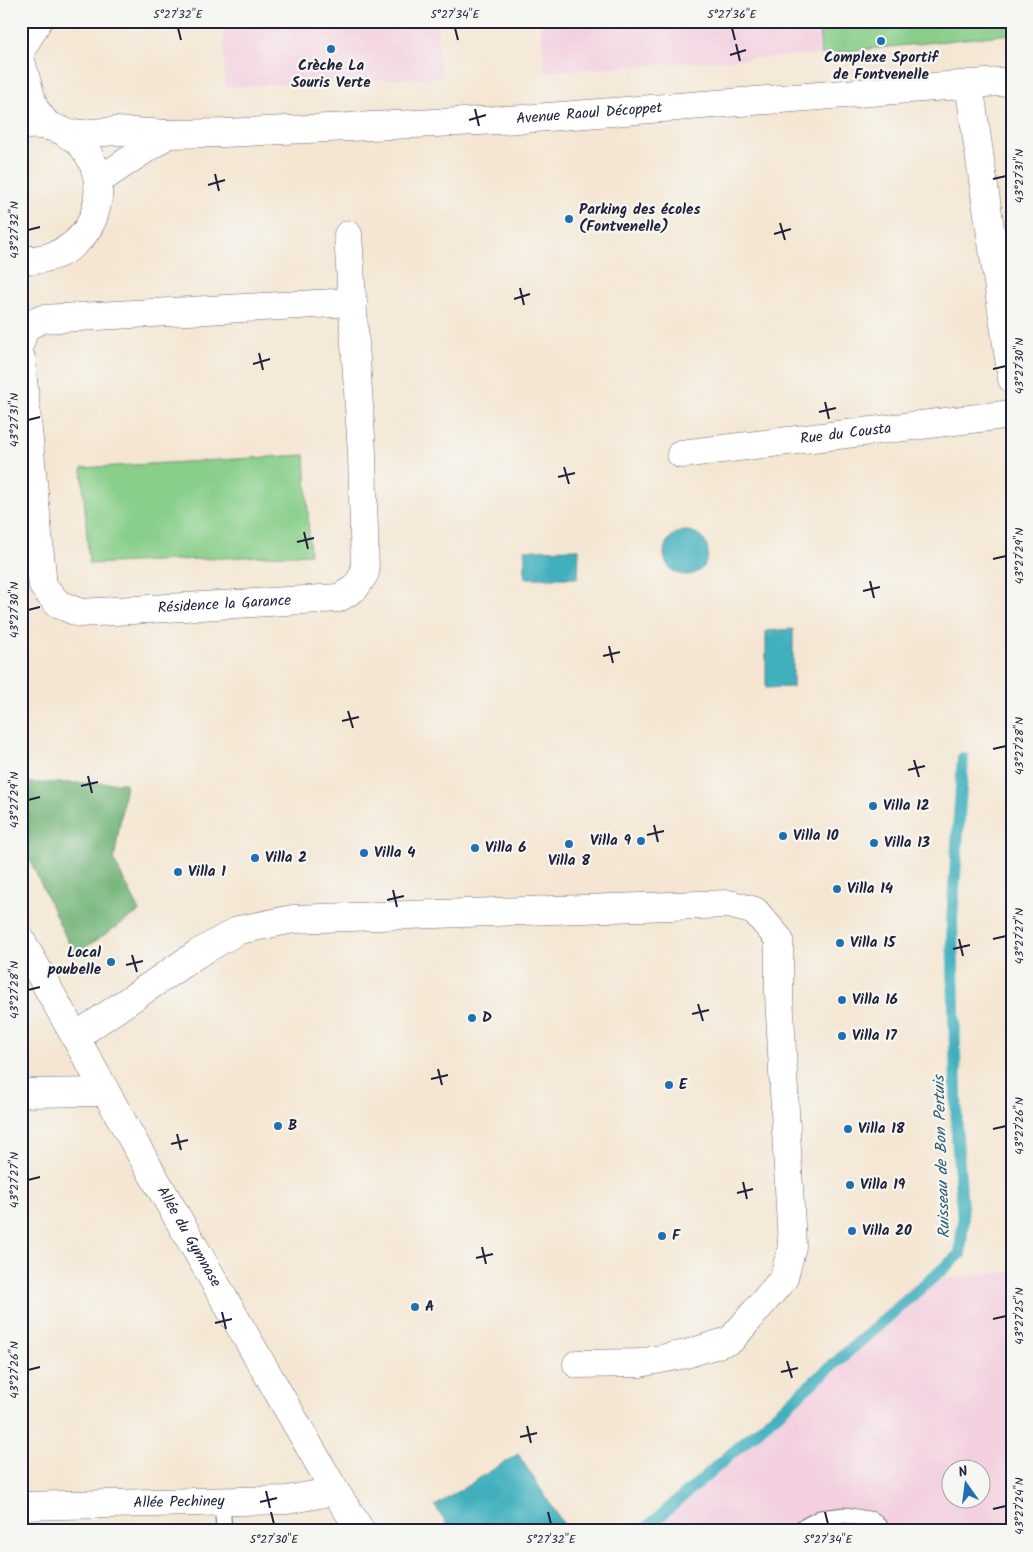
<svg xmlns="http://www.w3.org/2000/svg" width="1033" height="1552" font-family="Kalam,sans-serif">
<rect width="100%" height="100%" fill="#f6f6f2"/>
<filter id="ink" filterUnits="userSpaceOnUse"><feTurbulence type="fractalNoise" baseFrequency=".02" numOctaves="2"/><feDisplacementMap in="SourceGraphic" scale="10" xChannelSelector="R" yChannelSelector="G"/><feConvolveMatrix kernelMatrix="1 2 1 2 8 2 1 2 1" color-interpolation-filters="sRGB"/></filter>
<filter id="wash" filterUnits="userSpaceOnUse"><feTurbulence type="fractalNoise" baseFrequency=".0096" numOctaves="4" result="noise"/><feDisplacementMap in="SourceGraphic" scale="20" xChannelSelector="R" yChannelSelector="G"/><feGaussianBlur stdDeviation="1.12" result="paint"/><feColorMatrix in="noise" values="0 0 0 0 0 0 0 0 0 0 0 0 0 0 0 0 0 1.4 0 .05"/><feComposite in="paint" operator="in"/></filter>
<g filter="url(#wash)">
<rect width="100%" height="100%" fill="#f4e6d2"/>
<!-- built -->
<g fill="#f3cfdf" fill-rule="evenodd">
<path d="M223,21H436L441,77L225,87Z"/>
<path d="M540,21H819L821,54L545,72Z"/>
<path d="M1012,1271V1531H641L915,1282ZM950,1470H980V1500H950Z"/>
</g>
<!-- green -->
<g fill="#89cf8a" stroke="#567862">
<path d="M819,21H1012V34L821,54Z"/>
<path d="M305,455L310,554L89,564L82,468Z"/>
</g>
<!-- forest -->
<path fill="#6eb276" stroke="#486a58" d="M21,783H126L114,861L140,911L74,955L21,841Z"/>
<!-- water -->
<g fill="#41b0bd" stroke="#32697c">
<circle cx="686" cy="553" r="22"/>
<path d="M579,549L578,578H525V550Z"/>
<path d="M793,629V687L766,688V631Z"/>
<path d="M518,1454L568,1531H451L435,1506Z"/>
</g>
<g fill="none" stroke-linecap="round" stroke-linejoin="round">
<!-- stream -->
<path stroke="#41b0bd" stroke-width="12" d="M643,1531L960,1254L963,1221L957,1137L952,919L963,758"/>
</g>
</g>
<g filter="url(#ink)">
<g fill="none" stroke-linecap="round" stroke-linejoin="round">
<defs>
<g id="service">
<path d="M222,1502L224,1531"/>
<path d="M796,1531L820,1518L845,1515L873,1520L884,1531"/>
</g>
<g id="minor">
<path d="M21,50L38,21"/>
<path d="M21,61L34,108L48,126"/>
<path d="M969,84L1012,379"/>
<path d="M21,125C29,125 40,124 48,126C124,144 113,264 21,260"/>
<path id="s1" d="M68,135L116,131L168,134L223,133L522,119L1012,81"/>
<path d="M98,181L168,134"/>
<path d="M21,341L24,328L42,319L353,302"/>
<path id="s2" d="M21,358L43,586L58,604L80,613L339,598L355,588L365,573L362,453L348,235"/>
<path id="s3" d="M681,454L1012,414"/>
<path id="s4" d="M21,940L135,1144L335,1491L361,1531"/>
<path d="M75,1037L197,954L239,930L293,919L729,904L755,911L779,939V994L792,1246L784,1278L731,1340L686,1354L640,1363L577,1364"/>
<path d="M21,1093L106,1092"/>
<path id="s5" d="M21,1506L287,1500L335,1491"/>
</g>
</defs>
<!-- service casing -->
<use href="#service" stroke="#6c6770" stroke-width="17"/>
<!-- minor casing -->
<use href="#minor" stroke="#6c6770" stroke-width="29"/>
<!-- service -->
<use href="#service" stroke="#fff" stroke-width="15"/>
<!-- minor -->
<use href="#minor" stroke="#fff" stroke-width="28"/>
</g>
</g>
<!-- ticks -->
<path fill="none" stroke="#22223b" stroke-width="2" d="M178,28L181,40M455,28L458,40M732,28L735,40M736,44L740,61M730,55L746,50M475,109L479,126M469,120L486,115M215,174L219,191M993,179L1006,176M208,185L225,180M780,223L785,240M28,230L40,227M774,234L791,229M520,288L524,305M514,299L530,294M259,353L263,370M253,364L270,359M993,369L1006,366M825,402L829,419M819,412L836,408M28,420L40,417M564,467L569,484M558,477L575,473M304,532L308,549M297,542L314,538M993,559L1006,556M870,581L874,598M863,591L880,587M28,610L40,607M609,646L613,663M603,656L620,652M348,711L353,728M342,721L359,717M993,749L1006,746M914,760L919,777M908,770L925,766M88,776L92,793M81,786L98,782M28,800L40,797M654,825L658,842M647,835L664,831M393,890L397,907M387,900L404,896M959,939L963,956M993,939L1006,936M953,949L970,945M132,955L137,972M126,965L143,961M28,990L40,987M698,1004L703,1021M692,1014L709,1010M438,1069L442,1085M431,1079L448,1075M993,1129L1006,1126M177,1134L181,1150M171,1144L188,1140M28,1180L40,1177M743,1182L747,1199M737,1193L753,1189M482,1247L486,1264M476,1258L493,1254M222,1312L226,1329M993,1319L1006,1316M215,1323L232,1319M787,1361L792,1378M28,1370L40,1367M781,1372L798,1368M527,1426L531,1443M520,1437L537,1433M266,1491L270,1508M260,1502L277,1498M993,1509L1006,1506M271,1512L274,1524M548,1512L551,1524M825,1512L828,1524"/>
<!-- markers -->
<g fill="#1f6fb2" stroke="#f6f6f2" stroke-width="2">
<circle cx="881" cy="41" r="5"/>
<circle cx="331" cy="49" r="5"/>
<circle cx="569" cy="219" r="5"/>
<circle cx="873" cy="806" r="5"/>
<circle cx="783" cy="836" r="5"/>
<circle cx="641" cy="841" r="5"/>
<circle cx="874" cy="843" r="5"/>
<circle cx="569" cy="844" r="5"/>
<circle cx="475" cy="848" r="5"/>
<circle cx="364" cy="853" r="5"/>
<circle cx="255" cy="858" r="5"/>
<circle cx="178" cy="872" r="5"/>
<circle cx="837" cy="889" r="5"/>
<circle cx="840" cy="943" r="5"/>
<circle cx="111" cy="962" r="5"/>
<circle cx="842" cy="1000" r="5"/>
<circle cx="472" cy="1018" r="5"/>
<circle cx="842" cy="1036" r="5"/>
<circle cx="669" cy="1085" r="5"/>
<circle cx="278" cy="1126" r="5"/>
<circle cx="848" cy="1129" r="5"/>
<circle cx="850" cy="1185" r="5"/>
<circle cx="852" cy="1231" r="5"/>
<circle cx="662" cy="1236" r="5"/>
<circle cx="415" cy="1307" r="5"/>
</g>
<g text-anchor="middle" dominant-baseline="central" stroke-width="4.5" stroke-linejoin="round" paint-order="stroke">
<!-- poi labels -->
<g font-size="15" font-weight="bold" fill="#22223b" stroke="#f6f6f2" text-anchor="start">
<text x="881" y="58" text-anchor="middle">Complexe Sportif<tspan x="881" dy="17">de Fontvenelle</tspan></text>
<text x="331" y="66" text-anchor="middle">Crèche La<tspan x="331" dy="17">Souris Verte</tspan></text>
<text x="579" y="210">Parking des écoles<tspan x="579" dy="17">(Fontvenelle)</tspan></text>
<text x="883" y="806">Villa 12</text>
<text x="793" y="836">Villa 10</text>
<text x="631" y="841" text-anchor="end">Villa 9</text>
<text x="884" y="843">Villa 13</text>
<text x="485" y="848">Villa 6</text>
<text x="374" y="853">Villa 4</text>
<text x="265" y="858">Villa 2</text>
<text x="569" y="861" text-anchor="middle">Villa 8</text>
<text x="188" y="872">Villa 1</text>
<text x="847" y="889">Villa 14</text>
<text x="850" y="943">Villa 15</text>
<text x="101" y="953" text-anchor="end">Local<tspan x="101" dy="17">poubelle</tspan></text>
<text x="852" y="1000">Villa 16</text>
<text x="482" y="1018">D</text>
<text x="852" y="1036">Villa 17</text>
<text x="679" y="1085">E</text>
<text x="288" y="1126">B</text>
<text x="858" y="1129">Villa 18</text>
<text x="860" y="1185">Villa 19</text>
<text x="862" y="1231">Villa 20</text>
<text x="672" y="1236">F</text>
<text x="425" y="1307">A</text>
</g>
<!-- street labels -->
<g font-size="15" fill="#22223b" stroke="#f6f6f2">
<text stroke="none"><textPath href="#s1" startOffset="522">Avenue Raoul Décoppet</textPath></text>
<text stroke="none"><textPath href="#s3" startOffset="166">Rue du Cousta</textPath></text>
<text stroke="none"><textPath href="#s2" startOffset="421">Résidence la Garance</textPath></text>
<text stroke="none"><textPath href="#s4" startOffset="341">Allée du Gymnase</textPath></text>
<text stroke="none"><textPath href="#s5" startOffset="158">Allée Pechiney</textPath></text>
</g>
<!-- water labels -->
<g font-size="16" font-style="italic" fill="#2e5b6f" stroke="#f6f6f2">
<text transform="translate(942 1157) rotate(-92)">Ruisseau de Bon Pertuis</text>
</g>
</g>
<!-- margin -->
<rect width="1033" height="1552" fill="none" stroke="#f6f6f2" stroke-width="55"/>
<!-- north arrow -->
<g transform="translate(966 1484) rotate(346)"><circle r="24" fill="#f6f6f2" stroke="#a1a1a9"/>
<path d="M0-4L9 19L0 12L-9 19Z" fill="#1f6fb2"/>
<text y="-8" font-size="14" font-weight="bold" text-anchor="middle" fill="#22223b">N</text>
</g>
<rect x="28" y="28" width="978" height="1496" fill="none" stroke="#22223b" stroke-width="2"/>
<g font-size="12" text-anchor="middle" fill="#22223b">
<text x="178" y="18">5°27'32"E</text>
<text x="455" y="18">5°27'34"E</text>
<text x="732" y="18">5°27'36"E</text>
<text transform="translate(1019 176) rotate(-90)" y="4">43°27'31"N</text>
<text transform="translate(14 230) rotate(-90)" y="4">43°27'32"N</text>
<text transform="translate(1019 366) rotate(-90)" y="4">43°27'30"N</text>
<text transform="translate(14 420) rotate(-90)" y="4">43°27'31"N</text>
<text transform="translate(1019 556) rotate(-90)" y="4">43°27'29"N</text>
<text transform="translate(14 610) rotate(-90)" y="4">43°27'30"N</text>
<text transform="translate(1019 746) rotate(-90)" y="4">43°27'28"N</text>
<text transform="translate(14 800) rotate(-90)" y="4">43°27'29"N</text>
<text transform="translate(1019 936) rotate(-90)" y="4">43°27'27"N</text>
<text transform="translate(14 990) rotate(-90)" y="4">43°27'28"N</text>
<text transform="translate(1019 1126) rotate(-90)" y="4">43°27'26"N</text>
<text transform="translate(14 1180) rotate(-90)" y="4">43°27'27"N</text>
<text transform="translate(1019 1316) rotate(-90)" y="4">43°27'25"N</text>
<text transform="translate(14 1370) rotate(-90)" y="4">43°27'26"N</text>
<text transform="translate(1019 1506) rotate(-90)" y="4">43°27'24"N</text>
<text x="274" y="1543">5°27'30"E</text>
<text x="551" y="1543">5°27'32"E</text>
<text x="828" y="1543">5°27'34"E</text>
</g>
</svg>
